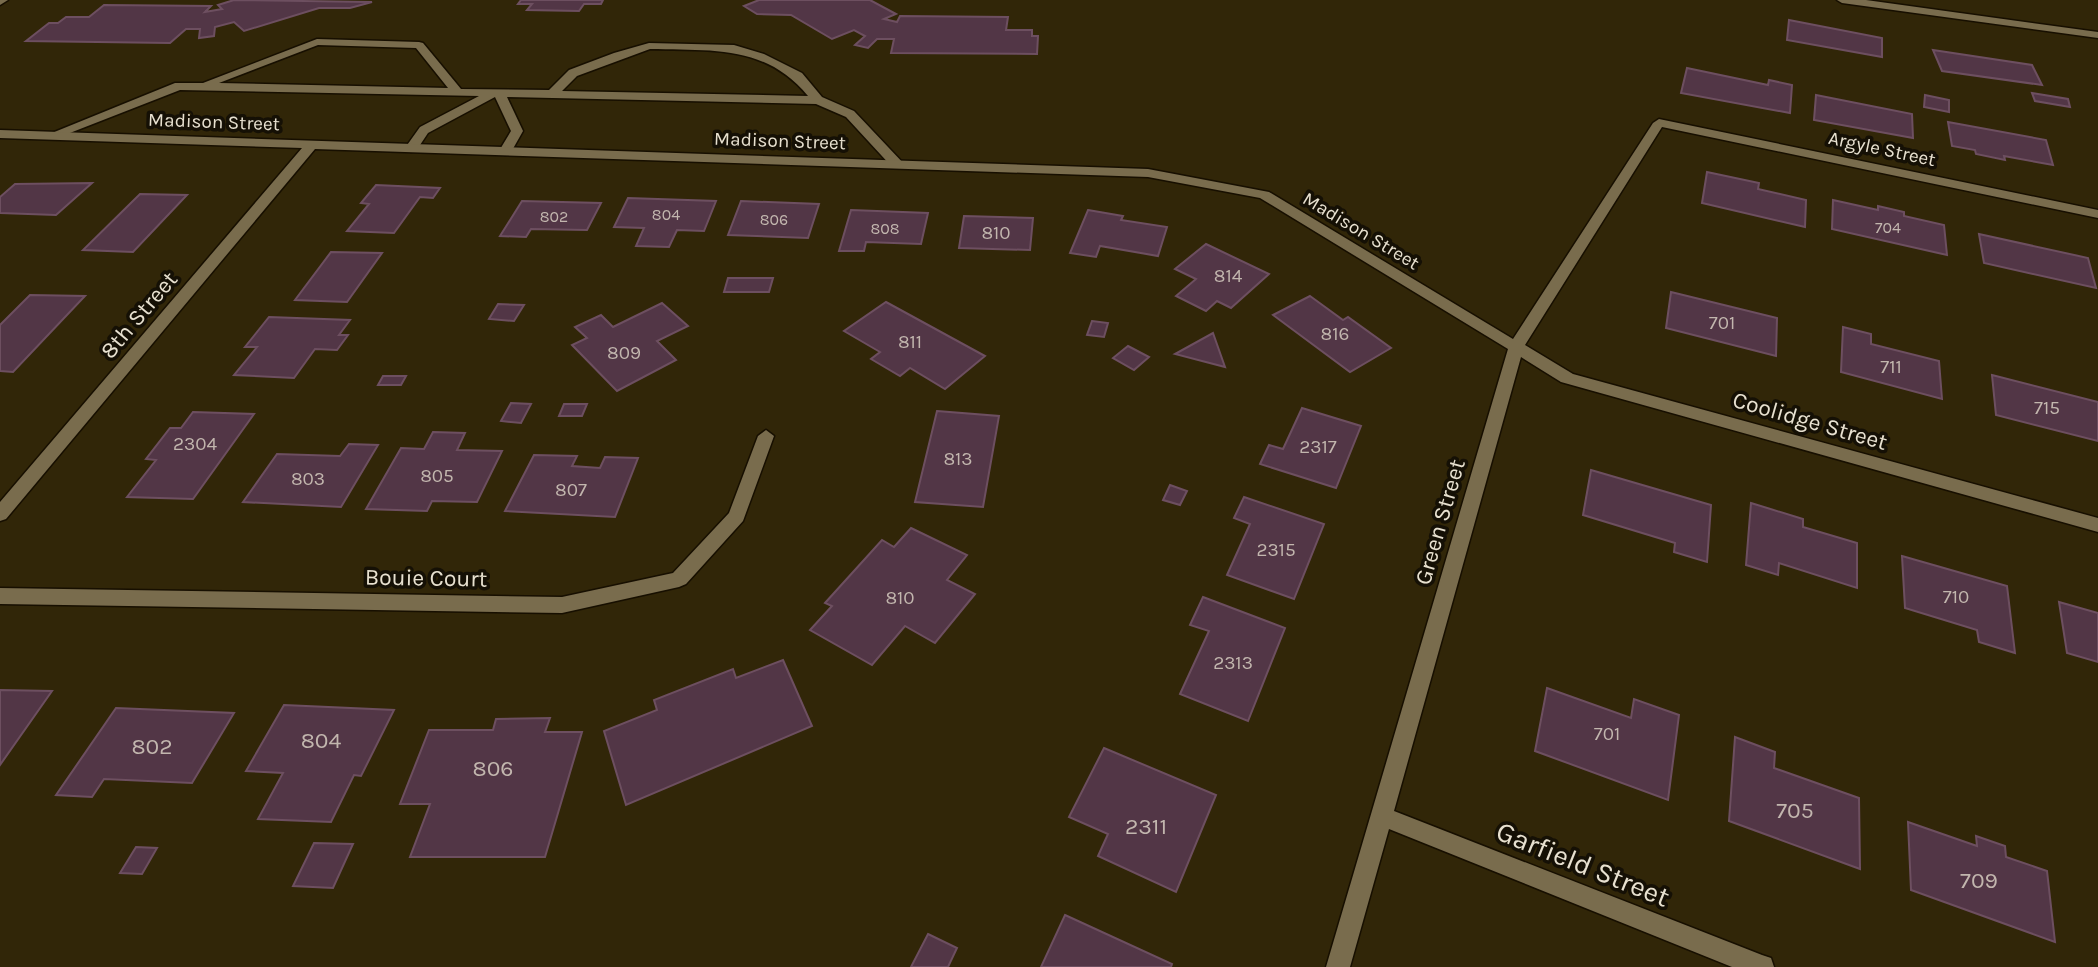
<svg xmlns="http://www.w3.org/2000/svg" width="2098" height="967" font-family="Karla,sans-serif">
<rect width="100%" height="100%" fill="#312608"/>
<!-- building -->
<g fill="#523646" stroke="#6d4f60" stroke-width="2">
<path d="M234,0L372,2L350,8H319L244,31L234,22L215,27L214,36L199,38L200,29H186L170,43L26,41L49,23H58L66,17H89L104,5L211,6L205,12L222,9L218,5Z"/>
<path d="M521,0H603L601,4H584L579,11L527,10L532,4H518Z"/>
<path d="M759,0H870L896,14L884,19L897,22L900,16L1008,17L1006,30H1032V36H1038L1037,54L891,53L894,39H877L868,48L855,45L865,36L854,30L832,39L791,15L757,14L744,6Z"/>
<path d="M1789,20L1882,38V57L1787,40Z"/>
<path d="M1933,50L2032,65L2042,85L1942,71Z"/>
<path d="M1687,68L1768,85L1769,80L1792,85L1790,113L1681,93Z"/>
<path d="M2032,93L2068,99L2070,107L2035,101Z"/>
<path d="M1816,95L1912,114L1913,138L1814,120Z"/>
<path d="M1925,95L1949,100V112L1924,107Z"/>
<path d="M1948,122L2046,140L2053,165L2004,156L2005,160L1976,154L1975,150L1952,146Z"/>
<path d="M1707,172L1759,183L1758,189L1806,200L1805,227L1702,203Z"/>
<path d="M92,183L56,215L0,213V197L15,184Z"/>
<path d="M376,185L440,188L433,198L420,197L394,233L347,231L369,204L361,203Z"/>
<path d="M140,194L187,195L133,252L83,250Z"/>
<path d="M628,198L716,201L704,231L677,230L669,247L636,246L644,228L614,227Z"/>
<path d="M1833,200L1878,210V206L1904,212V216L1944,225L1947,255L1832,229Z"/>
<path d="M522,201L601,203L587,230L531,229L526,237L500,236Z"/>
<path d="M741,201L819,204L808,238L728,235Z"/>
<path d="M851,210L928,213L921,244L866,242L864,251H839Z"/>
<path d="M1088,210L1123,216L1121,220L1167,227L1158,256L1100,246L1096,257L1070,253Z"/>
<path d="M964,216L1033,218L1030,250L959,248Z"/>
<path d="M1979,234L2088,258L2096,288L1984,263Z"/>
<path d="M1206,244L1269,274L1231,308L1217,301L1206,311L1176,296L1196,279L1175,269Z"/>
<path d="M331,252L382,253L347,302L295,300Z"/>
<path d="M728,278H773L769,292H724Z"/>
<path d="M1671,292L1777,318L1776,356L1666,328Z"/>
<path d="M30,295L85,296L13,372L0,371V325Z"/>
<path d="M1310,296L1343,320L1348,317L1391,348L1350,372L1273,315Z"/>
<path d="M886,302L985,356L945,389L910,368L900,376L871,359L880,352L844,331Z"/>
<path d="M662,303L688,326L657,341L676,360L617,391L572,345L587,338L575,327L601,315L613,327Z"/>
<path d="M498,304L524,305L514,321L489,319Z"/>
<path d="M269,317L350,320L339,335H348L337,350L315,349L294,378L234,375L257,347H245Z"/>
<path d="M1092,321L1108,323L1104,337L1087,335Z"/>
<path d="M1843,327L1871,334V344L1939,361L1942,399L1841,372Z"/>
<path d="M1213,333L1225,367L1175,354Z"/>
<path d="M1128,346L1149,357L1134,370L1113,358Z"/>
<path d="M1992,375L2098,402V441L1996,415Z"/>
<path d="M383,376H406L401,385H378Z"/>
<path d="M511,403L531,404L521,423L501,421Z"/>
<path d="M564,404H587L582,416H559Z"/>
<path d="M1302,408L1361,426L1336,488L1260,464L1269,445L1283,449Z"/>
<path d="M937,411L999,416L983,507L915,502Z"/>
<path d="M193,412L254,414L193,499L127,497L156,460L146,459L170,428H181Z"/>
<path d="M433,432L465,433L457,450L502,451L477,502L432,501L427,511L366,509L401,448L424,449Z"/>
<path d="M349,444L378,445L341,507L243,502L277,454L340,456Z"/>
<path d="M534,455L577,456L572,466L600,468L605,457L638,458L615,517L505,511Z"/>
<path d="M1591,470L1711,505L1707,562L1674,552L1675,543L1583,515Z"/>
<path d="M1170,485L1187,491L1180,505L1163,500Z"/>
<path d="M1244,497L1324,524L1294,599L1227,575L1250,524L1234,518Z"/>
<path d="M1751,503L1803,519V527L1857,543V588L1779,563L1778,575L1746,565Z"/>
<path d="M911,528L967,555L947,580L975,594L935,643L905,626L872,665L810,630L832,606L825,603L882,540L894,547Z"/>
<path d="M1902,556L2007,586L2015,653L1979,642L1977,630L1905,608Z"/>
<path d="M1203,597L1285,628L1248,721L1180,694L1209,631L1190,625Z"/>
<path d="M2059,602L2098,613V662L2067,653Z"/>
<path d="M783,660L812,726L626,805L604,731L657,710L654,700L733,669L736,678Z"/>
<path d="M1547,688L1631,718L1634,699L1679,715L1668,800L1535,751Z"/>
<path d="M0,690L52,691L0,765Z"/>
<path d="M284,705L394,710L361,776L354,775L331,822L258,819L283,773L246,771Z"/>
<path d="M116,708L234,713L192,783L104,779L92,797L56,795Z"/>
<path d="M550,718L545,732H582L545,857H410L430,804H400L429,730H493L496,719Z"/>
<path d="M1735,737L1775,752L1774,768L1859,798L1860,869L1729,821Z"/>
<path d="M1104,748L1216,795L1176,892L1098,856L1108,834L1069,817Z"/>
<path d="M1908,822L1977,846L1976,836L2005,846L2006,857L2047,871L2055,942L1911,890Z"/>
<path d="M314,843L353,844L333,888L293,886Z"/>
<path d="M136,847L157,848L142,874L120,873Z"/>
<path d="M1065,915L1172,964L1171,967H1041Z"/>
<path d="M928,934L957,948L948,967H911Z"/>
</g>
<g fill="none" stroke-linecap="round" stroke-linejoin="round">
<defs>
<path id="lane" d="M317,39L419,42L423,43L461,89L549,90L569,70L614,53L649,43L734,45L764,54L802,73L822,97L854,111L905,165L903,168H893L846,117L816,104L507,97L523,131L510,154L505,155L499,151L511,131L495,97L428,133L416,151L411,152L405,148L420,127L479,96L180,90L57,138L53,139L47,135L175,83H203ZM318,45L416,48L448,88L219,83ZM650,49C711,51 765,44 808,96L562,91L577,76Z"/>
<g id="street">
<path d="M1659,119L2098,210V218L1662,127L1525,345L1573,374L2098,518V532L1561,382L1521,357L1394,811L1762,955L1771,958L1774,967H1732L1389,829L1350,967H1326L1508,349L1260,198L1148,177L315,149L6,519L0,521V502L302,148L0,138V130L1148,169L1269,192L1513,339L1653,123Z"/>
<path d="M766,430L774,436L743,521L686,584L679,587L562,613L0,604V588L562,597L673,573L729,513L758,436Z"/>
</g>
<g id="secondary">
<path d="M0,0H8L0,5Z"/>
<path d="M1837,0H1866L2098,32V38L1842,3Z"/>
</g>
</defs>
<!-- lane casing -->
<use href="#lane" stroke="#170f00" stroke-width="3"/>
<!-- street casing -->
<use href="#street" stroke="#170f00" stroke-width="3"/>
<!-- secondary casing -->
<use href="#secondary" stroke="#170f00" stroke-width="3"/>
<!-- lane -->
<use href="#lane" fill="#796c4d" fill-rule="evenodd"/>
<!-- street -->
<use href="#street" fill="#796c4d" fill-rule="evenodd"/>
<!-- secondary -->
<use href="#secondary" fill="#796c4d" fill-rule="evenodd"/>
</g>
<g text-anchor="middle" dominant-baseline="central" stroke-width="7" stroke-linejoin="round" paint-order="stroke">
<!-- far-number labels -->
<g font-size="16" fill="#c2b6ae">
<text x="666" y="214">804</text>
<text x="554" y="216">802</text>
<text x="774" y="219">806</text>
<text x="1888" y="227">704</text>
<text x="885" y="228">808</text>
</g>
<!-- far-street labels -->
<g font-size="19" fill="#e8e1d0" stroke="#151005">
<text transform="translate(214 122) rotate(2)">Madison Street</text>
<text transform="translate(780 141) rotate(2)">Madison Street</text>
<text transform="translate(1882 149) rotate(12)">Argyle Street</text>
<text transform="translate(1361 231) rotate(31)">Madison Street</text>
</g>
<!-- number labels -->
<g font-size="19" fill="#c2b6ae">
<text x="996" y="233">810</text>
<text x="1228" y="276">814</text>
<text x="1722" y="323">701</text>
<text x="1335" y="334">816</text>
<text x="910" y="342">811</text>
<text x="624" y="353">809</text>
<text x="1891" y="367">711</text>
<text x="2047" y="408">715</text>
<text x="195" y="444">2304</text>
<text x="1318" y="447">2317</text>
<text x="958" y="459">813</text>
<text x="437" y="476">805</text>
<text x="308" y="479">803</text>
<text x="571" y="490">807</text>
<text x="1276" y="550">2315</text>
<text x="1956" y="597">710</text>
<text x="900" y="598">810</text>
<text x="1233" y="663">2313</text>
<text x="1607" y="734">701</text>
</g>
<!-- street labels -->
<g font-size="23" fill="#e8e1d0" stroke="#151005">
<text transform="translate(139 315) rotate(-50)">8th Street</text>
<text transform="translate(1810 421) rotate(16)">Coolidge Street</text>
<text transform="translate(1440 522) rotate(-74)">Green Street</text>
<text transform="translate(426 578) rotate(1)">Bouie Court</text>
</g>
<!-- near-number labels -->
<g font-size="23" fill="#c2b6ae">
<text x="321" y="740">804</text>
<text x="152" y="746">802</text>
<text x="493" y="768">806</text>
<text x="1795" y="810">705</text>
<text x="1146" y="826">2311</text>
<text x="1979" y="880">709</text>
</g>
<!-- near-street labels -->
<g font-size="28" fill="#e8e1d0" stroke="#151005">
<text transform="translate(1583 864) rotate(22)">Garfield Street</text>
</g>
</g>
</svg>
